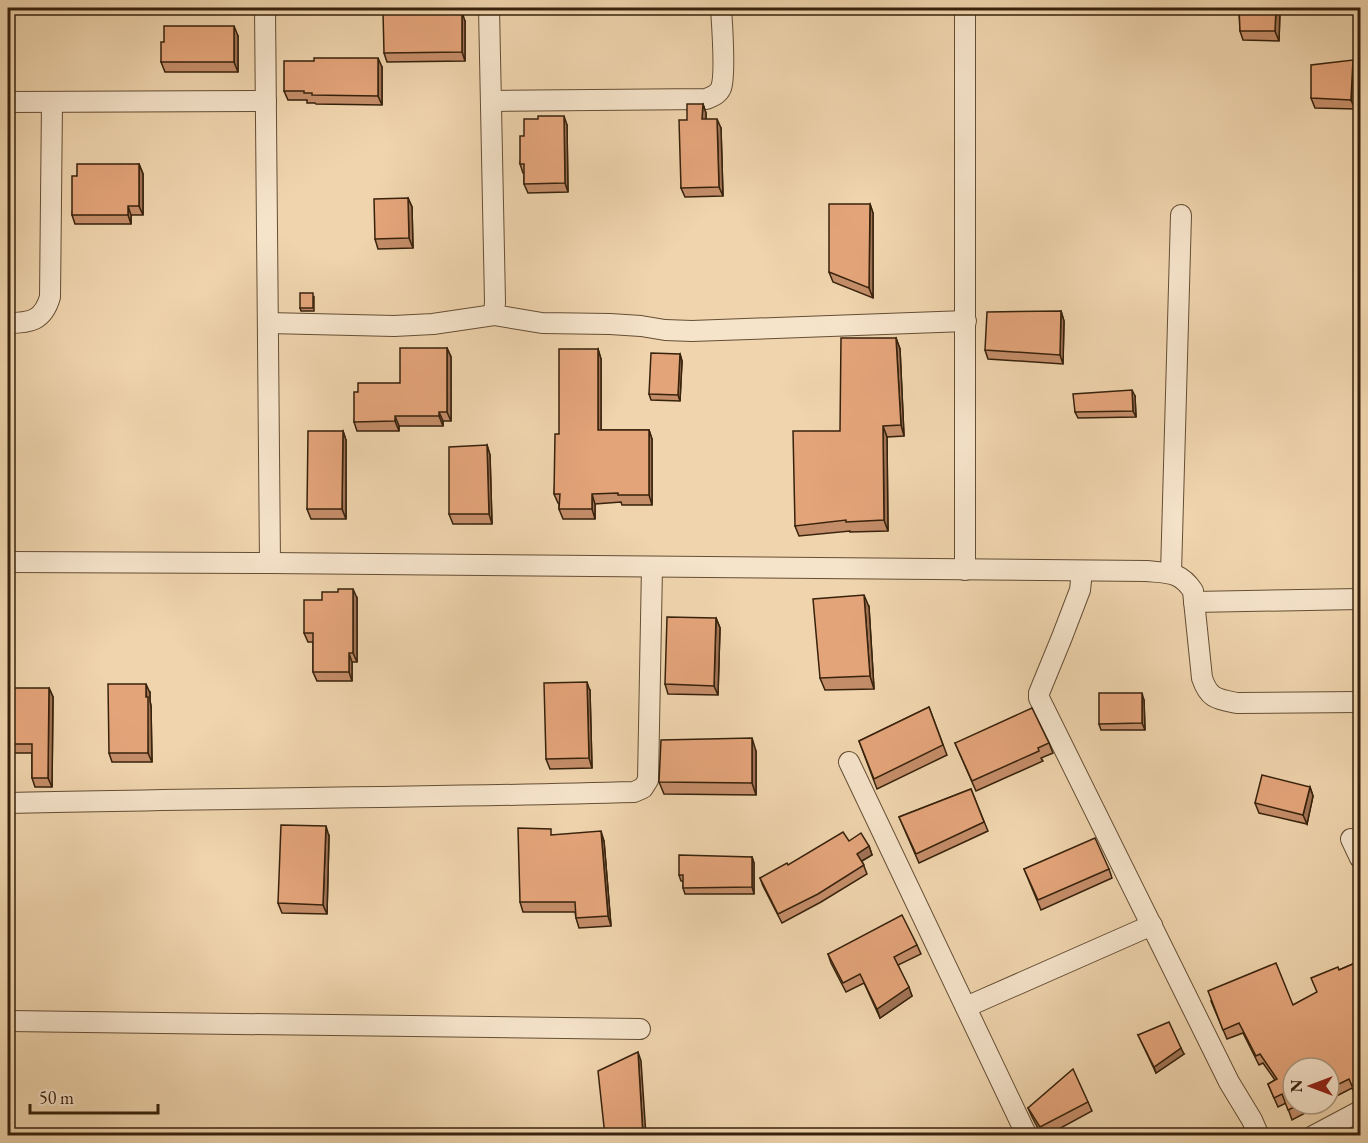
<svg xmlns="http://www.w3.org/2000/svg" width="1368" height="1143" font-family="'EB Garamond',serif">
<rect width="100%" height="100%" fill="#efd4ad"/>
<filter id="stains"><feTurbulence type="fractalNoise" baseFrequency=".00333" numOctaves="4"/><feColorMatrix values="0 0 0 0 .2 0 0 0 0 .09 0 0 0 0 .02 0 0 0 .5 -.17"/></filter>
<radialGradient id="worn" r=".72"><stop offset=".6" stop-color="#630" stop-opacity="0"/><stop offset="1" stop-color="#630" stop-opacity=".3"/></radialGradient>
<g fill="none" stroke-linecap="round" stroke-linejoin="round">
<defs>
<g id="minor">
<path d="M265,8L270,563"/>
<path d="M489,8L495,302L494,315L542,323L610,324L641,326L665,330L692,331L966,321"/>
<path d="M491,101L706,99C711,97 718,95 721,88C726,75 722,24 721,8"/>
<path d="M8,102L266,101"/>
<path d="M8,323C30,323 43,321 50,297L52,102"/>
<path d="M268,323L394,326L433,324L494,315"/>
<path d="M8,562L270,563L1146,571C1167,573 1180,571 1193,591L1202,678C1209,699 1217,699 1237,703L1360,702"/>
<path d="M965,570V8"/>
<path d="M1082,571L1080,590L1062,637L1039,693V698L1229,1082L1252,1120L1259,1136"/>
<path d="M1171,573L1181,215"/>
<path d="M1194,602L1360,599"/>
<path d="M849,762L1027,1136"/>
<path d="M8,803C216,798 425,798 634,792L643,788L648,780L652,567"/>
<path d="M1351,839L1360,858"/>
<path d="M966,1007L1152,925"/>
<path d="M8,1021L640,1029"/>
<path d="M1313,1136L1360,1111"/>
</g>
</defs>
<!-- minor casing -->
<use href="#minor" stroke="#654e34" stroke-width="22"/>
<!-- minor -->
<use href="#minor" stroke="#f5e3ca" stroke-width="20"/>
</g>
<!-- wall -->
<g fill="#c48d69" stroke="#37220c" stroke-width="1.5">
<path d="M1239,8H1360V13L1280,11L1279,41L1243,40L1240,31Z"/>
<path d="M465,21V61L387,62L384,53Z"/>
<path d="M238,36V72H165L161,62Z"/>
<path d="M382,67V105L316,104L315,103H307V100H288L284,91Z"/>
<path d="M1356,70L1355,109L1315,108L1311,98Z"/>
<path d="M703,104L706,113V119L721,128L723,196L685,197L681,188L687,120Z"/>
<path d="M567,125L568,192L528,193L524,184V173H523L520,164L524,136Z"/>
<path d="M139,164L143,174V215H131V224H75L72,215L77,176Z"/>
<path d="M408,198L412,207L413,248L378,249L375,239Z"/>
<path d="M870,204L873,213V298L833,282L829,272Z"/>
<path d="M314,297V311H301L300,308Z"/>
<path d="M1061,311L1064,321L1063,364L988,359L985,350Z"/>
<path d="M896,338L900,349L904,436L887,437L888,531L850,532V531L799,536L795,526L840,431Z"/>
<path d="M447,348L451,357V421H443V426H399V431H357L354,422L358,392L400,383Z"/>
<path d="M598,349L601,359V430H649L652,439V505H622L621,502L595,504V519H563L559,509V503H558L554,494L559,434Z"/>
<path d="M680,354L682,361L680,401L651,400L649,394Z"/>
<path d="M1135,396L1136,417L1078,418L1075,412Z"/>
<path d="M343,431L346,440V519H311L307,509Z"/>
<path d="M487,445L490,455L492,524H453L449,514Z"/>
<path d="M357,598V662H352V681H317L313,672V642H308L304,633Z"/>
<path d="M869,607L874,689L825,690L820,678Z"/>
<path d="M716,618L720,628L718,695L668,694L665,684Z"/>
<path d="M49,688L53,697L52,787H35L32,778V753H12L8,744Z"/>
<path d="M590,691L592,768L550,769L546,759Z"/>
<path d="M150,693V701L151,706L152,762H112L109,753Z"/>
<path d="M1144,700L1145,730H1101L1099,724Z"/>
<path d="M929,707L947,755L877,789L859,741Z"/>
<path d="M955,743H1049L1053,753L1041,758L1043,761L976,791Z"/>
<path d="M756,751V795L664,794L659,782Z"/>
<path d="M1310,787L1313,796L1307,824L1259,813L1255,803Z"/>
<path d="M971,789L988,831L919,863L899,817Z"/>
<path d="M553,835L604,841L611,926L579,928L576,918L575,912H523L520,902Z"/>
<path d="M329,836L327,914L282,913L278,903Z"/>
<path d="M849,841L869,846L872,855L862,861L867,874L821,902L782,923L763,886L760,878Z"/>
<path d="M752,857L754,863V894H685L683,888V881H681L679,875Z"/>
<path d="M1024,869H1109L1112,878L1041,910Z"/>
<path d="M917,945L921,954L898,965L912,996L880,1018L864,983L846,992L831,963L828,954Z"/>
<path d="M1360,961V1093L1355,1095L1352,1088L1329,1100V1068L1293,1104H1322L1292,1120L1286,1103L1278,1107L1268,1084L1275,1080L1263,1063L1259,1065L1243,1033L1227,1039L1211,1001L1293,1005L1316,993L1339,970Z"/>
<path d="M1138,1035L1184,1054L1156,1073Z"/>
<path d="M1088,1102L1092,1111L1046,1136H1042L1032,1117L1028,1108Z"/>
</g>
<!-- shaded-wall -->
<g fill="#a07355" stroke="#37220c" stroke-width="1.5">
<path d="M1276,8H1278L1280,11L1279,41L1275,31Z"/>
<path d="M462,12L465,21V61L462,52Z"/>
<path d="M234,26L238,36V72L234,62Z"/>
<path d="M378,58L382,67V105L378,96Z"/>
<path d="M1353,60L1356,70L1355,109L1351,100Z"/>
<path d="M703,104L706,113V128L702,119Z"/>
<path d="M564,116L567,125L568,192L565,183Z"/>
<path d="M717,119L721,128L723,196L719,187Z"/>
<path d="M139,164L143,174V215L139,206Z"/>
<path d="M408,198L412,207L413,248L409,238Z"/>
<path d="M870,204L873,213V298L869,288Z"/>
<path d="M128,206L131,215V224L128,215Z"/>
<path d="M1061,311L1064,321L1063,364L1060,355Z"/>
<path d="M896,338L900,349L904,436L901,425Z"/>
<path d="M447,348L451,357V421L447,412Z"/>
<path d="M598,349L601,359V440L598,430Z"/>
<path d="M680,354L682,361L680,401L678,395Z"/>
<path d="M1132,390L1135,396L1136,417L1133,411Z"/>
<path d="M439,412L443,421V426L439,416Z"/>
<path d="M395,416L399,426V431L395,421Z"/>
<path d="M883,426L887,437L888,531L884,520Z"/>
<path d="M649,430L652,439V505L649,495Z"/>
<path d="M343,431L346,440V519L342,509Z"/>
<path d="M487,445L490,455L492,524L489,514Z"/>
<path d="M592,494L595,504V519L592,509Z"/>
<path d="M353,589L357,598V662L353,653Z"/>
<path d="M864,595L869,607L874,689L870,676Z"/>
<path d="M716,618L720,628L718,695L714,686Z"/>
<path d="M349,653L352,662V681L349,672Z"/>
<path d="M587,682L590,691L592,768L589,758Z"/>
<path d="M146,684L150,693V701L151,706L152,762L148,753Z"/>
<path d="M49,688L53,697L52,787L48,778Z"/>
<path d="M1142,693L1144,700L1145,730L1142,723Z"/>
<path d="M752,738L756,751V795L752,783Z"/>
<path d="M1310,787L1313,796L1307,824L1303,815Z"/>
<path d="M326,826L329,836L327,914L323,905Z"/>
<path d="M601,831L604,841L611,926L608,916Z"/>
<path d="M869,846L872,855L860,862L857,854Z"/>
<path d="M752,857L754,863V894L752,887Z"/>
<path d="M909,987L912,996L880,1018L877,1009Z"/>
<path d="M1181,1048L1184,1054L1156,1073L1154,1067Z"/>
<path d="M638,1052L641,1061L646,1136H643Z"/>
</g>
<!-- building -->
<g fill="#e4a47a" stroke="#37220c" stroke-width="1.5">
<path d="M1239,8H1276L1275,31H1240Z"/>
<path d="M383,12H462V52L384,53Z"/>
<path d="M164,26H234V62H161V42H164Z"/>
<path d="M314,58H378V96L312,95V93H304V91H284V61H314Z"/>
<path d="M1353,60L1351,100L1311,98V65Z"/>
<path d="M687,104H703L702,119H717L719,187L681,188L679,120H687Z"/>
<path d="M538,116H564L565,183L524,184V164H520V136H524V119H538Z"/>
<path d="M77,164H139V206H128V215H72V176H77Z"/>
<path d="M408,198L409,238L375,239L374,199Z"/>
<path d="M829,204H870L869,288L829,272Z"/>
<rect x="300" y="293" width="13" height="15"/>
<path d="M1061,311L1060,355L985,350L987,312Z"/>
<path d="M841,338H896L901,425L883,426L884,520L846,522V520L795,526L793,431H840Z"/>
<path d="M400,348H447V412H439V416H395V421L354,422V392H358V383H400Z"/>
<path d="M559,349H598V430H649V495H618V493L592,494V509H559L560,494H554L555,434H559Z"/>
<path d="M651,353L680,354L678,395L649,394Z"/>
<path d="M1132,390L1133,411L1075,412L1073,394Z"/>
<path d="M308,431H343L342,509H307Z"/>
<path d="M487,445L489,514H449V447Z"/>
<path d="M338,589H353V653H349V672H313V633H304V600H322V592H338Z"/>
<path d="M864,595L870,676L820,678L813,599Z"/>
<path d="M667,617L716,618L714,686L665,684Z"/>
<path d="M587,682L589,758L546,759L544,683Z"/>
<path d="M108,684H146V697H148V753H109Z"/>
<path d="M8,688H49L48,778H32V744H8Z"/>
<path d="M1099,693H1142V723L1099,724Z"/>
<path d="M929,707L943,745L874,779L859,741Z"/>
<path d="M1032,708L1049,743L1038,748L1039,751L972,781L955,743Z"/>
<path d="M752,738V783L659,782L661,740Z"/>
<path d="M1262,775L1310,787L1303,815L1255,803Z"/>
<path d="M971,789L984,822L916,854L899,817Z"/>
<path d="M281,825L326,826L323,905L278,903Z"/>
<path d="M518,828L551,829V835L601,831L608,916L576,918L575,902H520Z"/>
<path d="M843,832L849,841L861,833L869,846L857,854L864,865L818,894L778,914L760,878L787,863L788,865Z"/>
<path d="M1095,838L1109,869L1038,900L1024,869Z"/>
<path d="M679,855L752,857V887L683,888V875H679Z"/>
<path d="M902,915L917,945L894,957L909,987L877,1009L860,974L843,983L828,954Z"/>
<path d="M1360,961V1082L1352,1086L1349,1079L1329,1089V1068H1293V1104H1301L1288,1110L1282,1094L1274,1098L1268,1084L1277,1079L1260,1054L1256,1056L1239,1023L1223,1030L1208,991L1276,963L1293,1005L1317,992L1311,978L1338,967L1339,970Z"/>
<path d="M1169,1022L1181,1048L1154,1067L1138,1035Z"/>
<path d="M638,1052L643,1136H605L598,1071Z"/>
<path d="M1073,1069L1088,1102L1040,1127L1028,1108Z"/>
</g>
<!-- margin -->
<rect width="1368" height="1143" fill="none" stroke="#efd4ad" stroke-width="30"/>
<rect x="9" y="9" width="1350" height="1125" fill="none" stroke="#37220c" stroke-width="3"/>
<rect x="15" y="15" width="1338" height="1113" fill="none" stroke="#37220c" stroke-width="1.5"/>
<!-- north arrow -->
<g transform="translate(1311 1086) rotate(270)"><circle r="28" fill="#f5e3ca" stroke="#a9967e" stroke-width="1.5"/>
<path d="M0-4.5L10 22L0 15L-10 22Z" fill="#8f2418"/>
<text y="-9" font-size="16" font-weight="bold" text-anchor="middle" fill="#37220c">N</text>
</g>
<!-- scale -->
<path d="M30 1104v9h128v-9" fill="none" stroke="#37220c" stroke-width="3"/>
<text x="39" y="1104" font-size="18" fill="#37220c" stroke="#f5e3ca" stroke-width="4.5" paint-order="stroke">50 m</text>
<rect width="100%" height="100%" filter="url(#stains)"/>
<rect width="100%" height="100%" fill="url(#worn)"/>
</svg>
